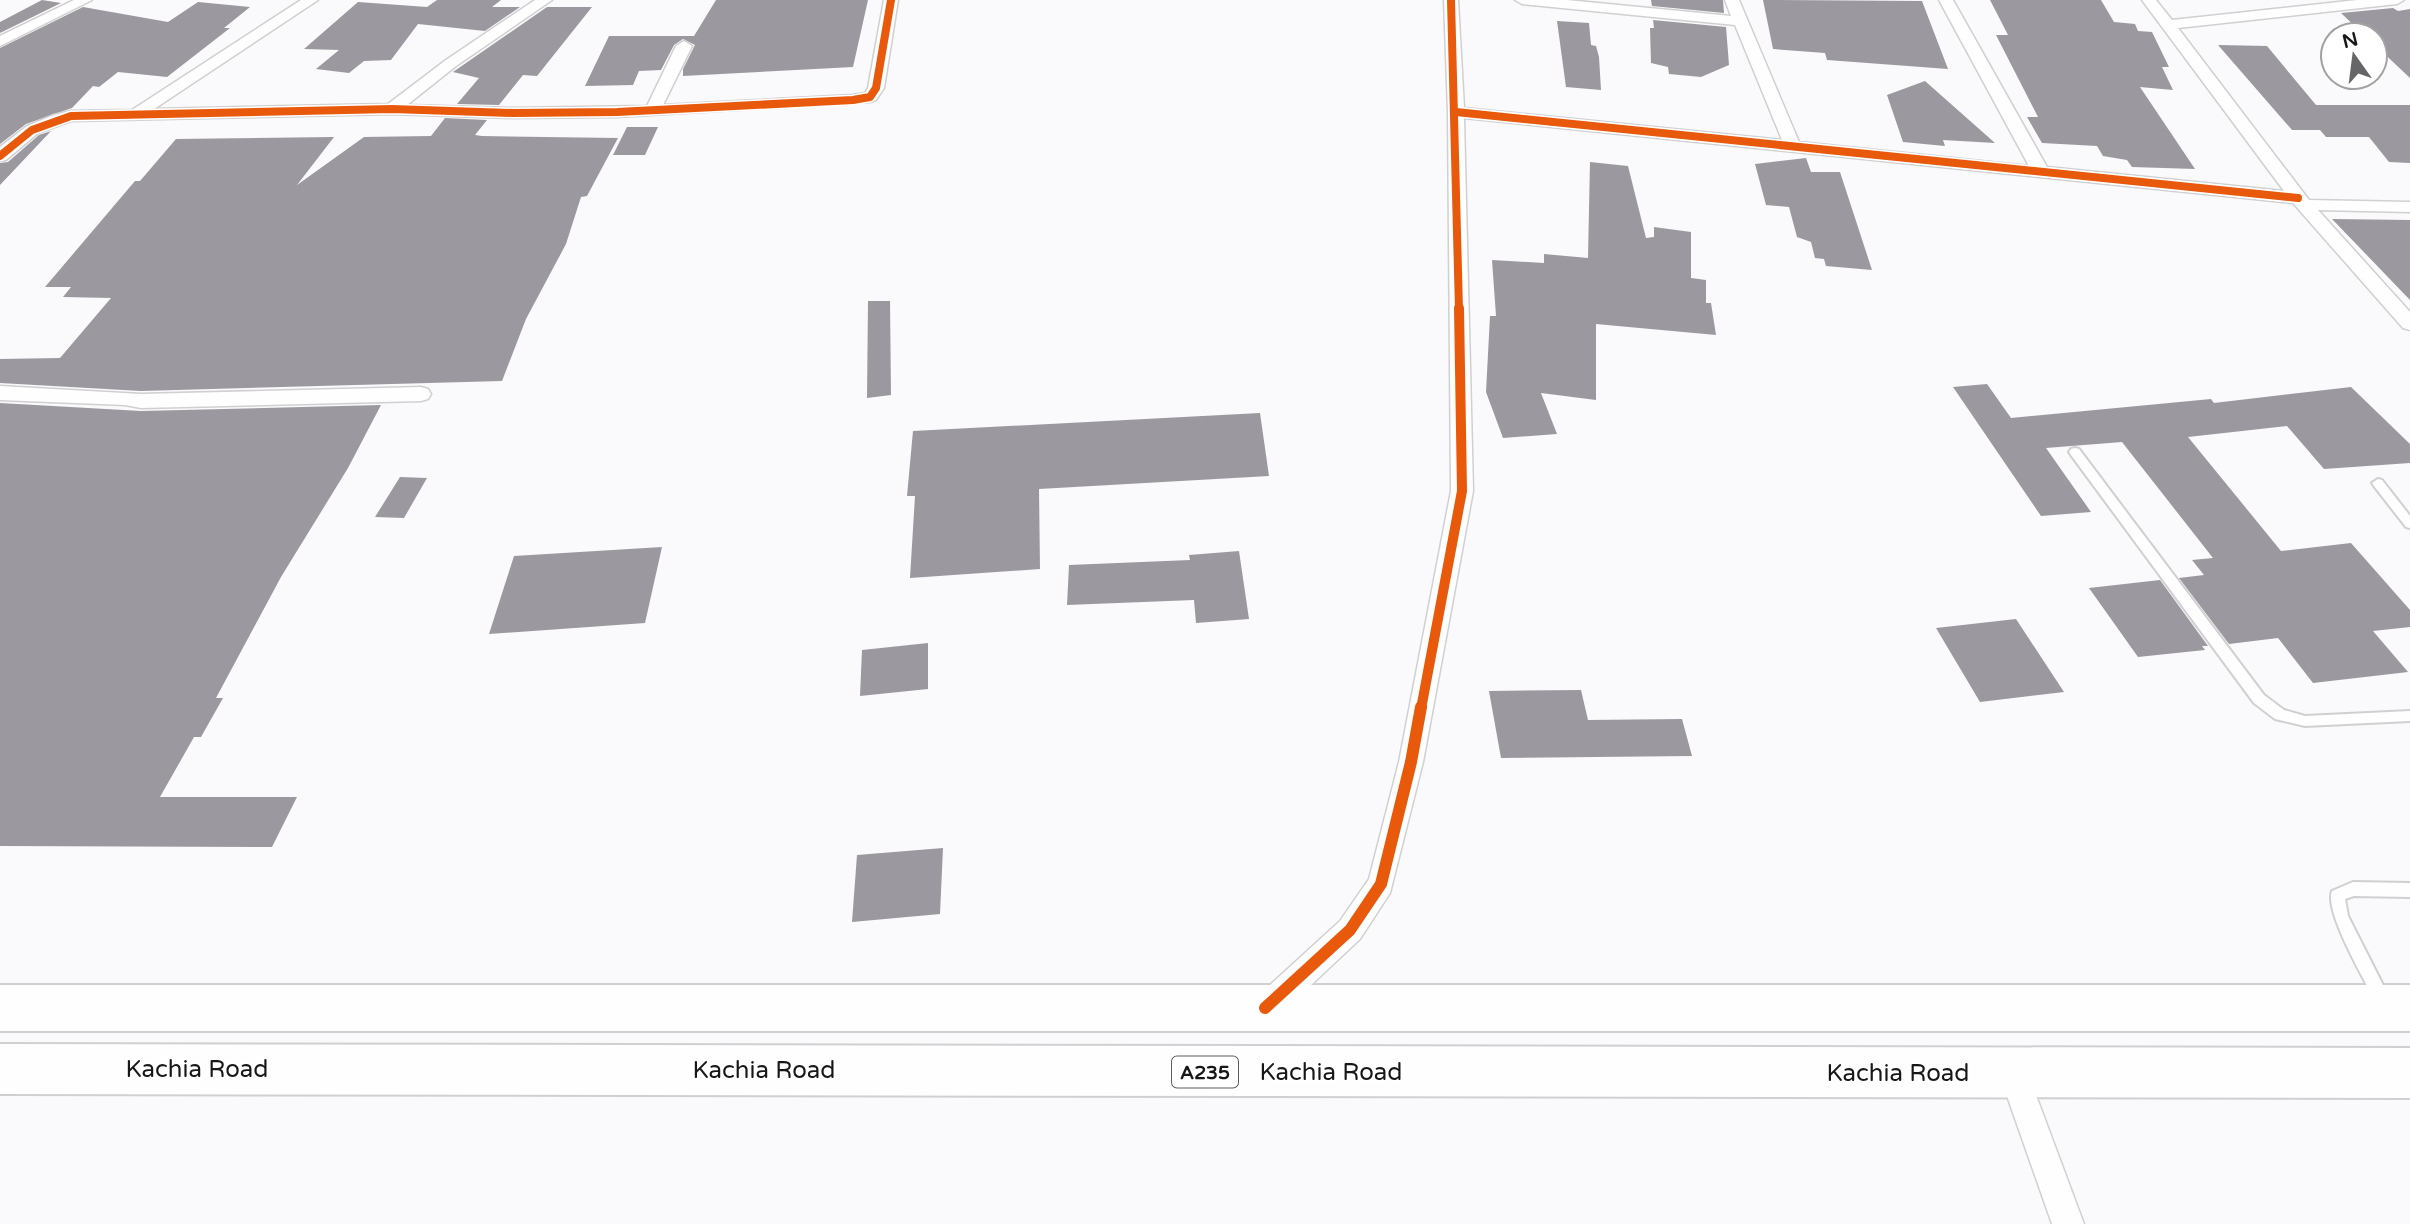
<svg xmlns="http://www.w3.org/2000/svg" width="2410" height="1224" font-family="'Varela Round',sans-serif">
  <rect width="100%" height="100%" fill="#faf9fb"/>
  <g fill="#9c98a0">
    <path d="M42 0 61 3 0 33V22Z"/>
    <path d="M437 0H501L492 7H520L485 31 418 24 391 60 364 61 349 73 316 69 339 50 304 49 358 2 427 7Z"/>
    <path d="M716 0H868L853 67 683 76V69L695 45 683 39 674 45 661 70 639 71 633 85 585 86 609 36H694Z"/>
    <path d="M1651 0H1723L1724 13 1652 6Z"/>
    <path d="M1763 0 1922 1 1948 69 1827 60 1825 53 1773 49Z"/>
    <path d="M1990 0H2101L2114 22 2135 24 2138 31 2152 32 2169 67H2162L2173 90 2140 87 2195 169 2132 167 2127 160 2103 156 2097 146 2042 143 2027 117H2038L1996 35H2008Z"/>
    <path d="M198 2 250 7 224 28H230L167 77 118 72 99 87 93 86 72 108 26 124 0 144V48L83 7 168 22Z"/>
    <path d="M547 7H592L537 76 523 75 499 105 457 104 479 78 453 72Z"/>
    <path d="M2393 8 2398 11 2410 9V78L2375 45V35H2364L2341 13Z"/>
    <path d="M1653 20 1726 27 1729 65 1701 77 1669 74 1668 67 1651 63 1650 28H1654Z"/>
    <path d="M1557 21 1589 23 1591 45 1596 46 1599 57 1601 90 1566 87Z"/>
    <path d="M2218 45 2267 46 2316 105H2410V163L2389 162 2369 137H2326L2320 130H2292Z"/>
    <path d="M1925 81 1995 143 1943 140 1945 146 1903 142 1887 95Z"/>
    <path d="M445 118 487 120 475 135 482 136 618 138 587 196 581 197 566 244 526 319 502 381 141 391 0 383V359L60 358 111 298 63 297 71 287H45L135 181H140L176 139 334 137 297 185 364 137 431 136Z"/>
    <path d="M627 127H658L645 155H613Z"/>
    <path d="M51 131 0 185V163L8 162 39 135Z"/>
    <path d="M1806 158 1811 172H1840L1872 270 1826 266 1824 259 1815 258 1811 242 1797 237 1789 207 1766 205 1755 164Z"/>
    <path d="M1590 162 1628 166 1646 238 1654 237V227L1691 232V278L1706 280V303H1711L1716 335 1596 324V400L1541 393 1557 434 1503 438 1486 392 1490 316H1496L1492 260 1544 263V254L1588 258Z"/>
    <path d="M2332 219 2410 220V300L2359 247Z"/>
    <path d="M868 301H890L891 395 867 398Z"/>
    <path d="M1987 384 2011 418 2211 399 2214 403 2351 387 2410 444V463L2324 469 2287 426 2188 437 2281 551 2351 543 2410 610V627L2373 631 2408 672 2313 683 2278 638 2229 644 2179 578 2204 575 2192 560 2213 558 2122 442 2046 448 2091 512 2041 516 1953 387Z"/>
    <path d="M0 403 141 411 381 405 348 468 281 577 216 698H223L201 737H194L160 797H297L272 847 0 846Z"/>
    <path d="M1260 413 1269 476 1039 489 1040 569 910 578 915 496H907L913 431Z"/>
    <path d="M400 477 427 478 404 518 375 517Z"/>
    <path d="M662 547 645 623 489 634 514 556Z"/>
    <path d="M1239 551 1249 619 1196 623 1194 600 1067 605 1069 565 1190 560 1189 555Z"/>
    <path d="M2160 580 2208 646H2202L2205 650 2138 657 2089 588Z"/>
    <path d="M2016 619 2064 692 1980 702 1936 628Z"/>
    <path d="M928 643V689L860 696 862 650Z"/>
    <path d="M1581 690 1588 720 1682 719 1692 756 1501 758 1489 691Z"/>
    <path d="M943 848 940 914 852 922 857 855Z"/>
  </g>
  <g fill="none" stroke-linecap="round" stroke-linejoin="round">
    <defs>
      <g id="service">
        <path d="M2075 448 2079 449 2264 695 2284 710 2305 716 2410 711V721L2305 726 2275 719 2254 703 2071 455 2069 452 2071 449Z"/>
        <path d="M2378 479 2382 480 2410 516V528L2406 527 2374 486 2372 483Z"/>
        <path d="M2353 882 2410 883V897L2354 896 2345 899 2348 916 2389 997 2386 1002 2381 1004 2376 1002C2365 981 2324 911 2332 891Z"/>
      </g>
      <g id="minor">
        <path d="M74 0H92L0 46V36Z"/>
        <path d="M301 0H318L154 109 388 104 446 60 535 0H552L456 66 407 105 513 108 647 106 676 46 684 41 692 46 663 105 853 95 865 93 868 88 884 0H898L884 88 876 100 870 102 617 117 513 118 392 114 71 121 38 133 6 160 0 161V147L27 126 54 115 71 111 132 110Z"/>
        <path d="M1444 0H1458L1464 108 1782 140 1735 25 1522 4 1515 0H1567L1731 16 1725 0H1739L1799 142 2029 166 1939 0H1953L2047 167 2284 191 2142 0H2156L2172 20 2357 0H2404L2397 4 2178 28 2309 200 2410 202V212L2318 210 2410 312V330L2403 328 2293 203 1464 118 1473 491 1423 762 1390 893 1360 939 1278 1016 1268 1020 1258 1016 1254 1006 1258 996 1340 921 1369 879 1399 762 1451 491 1448 112Z"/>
        <path d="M0 386 141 394 421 387 428 389 431 394 428 399 421 401 141 408 125 405 0 400Z"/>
        <path d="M2014 1058 2024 1063 2084 1224H2052L1999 1073 2004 1063Z"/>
      </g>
      <g id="trunk">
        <rect x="0" y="985" width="2410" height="46"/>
        <path d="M0 1044 2410 1048V1098L0 1094Z"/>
      </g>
    </defs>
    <use href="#service" stroke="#d0d0d1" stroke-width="4"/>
    <use href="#minor" stroke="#d0d0d1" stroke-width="3"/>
    <use href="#trunk" stroke="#d0d0d1" stroke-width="4"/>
    <use href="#service" fill="#fefefe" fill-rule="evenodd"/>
    <use href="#minor" fill="#fefefe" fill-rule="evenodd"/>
    <use href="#trunk" fill="#fefefe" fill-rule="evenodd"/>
    <defs>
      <g id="cycleway-far2">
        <path d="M1451 0 1459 310"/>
        <path d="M1456 112 2298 198"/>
        <path d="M0 156 32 130 71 116 392 109 513 113 617 112 853 100 870 97 876 88 891 0"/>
      </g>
      <path id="cycleway-far1" d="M1421 709 1462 491 1459 308"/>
      <path id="cycleway" d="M1265 1008 1350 930 1381 884 1411 762 1421 707"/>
    </defs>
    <use href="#cycleway-far2" stroke="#fff" stroke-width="11"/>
    <use href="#cycleway-far1" stroke="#fff" stroke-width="14"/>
    <use href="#cycleway" stroke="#fff" stroke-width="17"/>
    <use href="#cycleway-far2" stroke="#e8590c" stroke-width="8"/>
    <use href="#cycleway-far1" stroke="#e8590c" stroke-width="10"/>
    <use href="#cycleway" stroke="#e8590c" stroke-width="12"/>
  </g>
  <g text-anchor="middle" stroke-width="7" stroke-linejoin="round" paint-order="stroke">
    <rect fill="#fff" stroke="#5d5c5d" stroke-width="2" x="1172" y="1056.5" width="66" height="31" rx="5"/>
    <g font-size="19" font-weight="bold" fill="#171618">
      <text x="1205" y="1079">A235</text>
    </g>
    <g font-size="24" fill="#171618" stroke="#fff">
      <text x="197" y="1077">Kachia Road</text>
      <text x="764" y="1078">Kachia Road</text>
      <text x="1331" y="1080">Kachia Road</text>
      <text x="1898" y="1081">Kachia Road</text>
    </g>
  </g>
  <g transform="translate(2354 56) rotate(346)"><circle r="33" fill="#ffffff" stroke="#a2a2a3" stroke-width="2"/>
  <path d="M0-5L12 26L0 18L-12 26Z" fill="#666567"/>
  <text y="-10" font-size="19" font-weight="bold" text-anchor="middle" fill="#171618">N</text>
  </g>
</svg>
